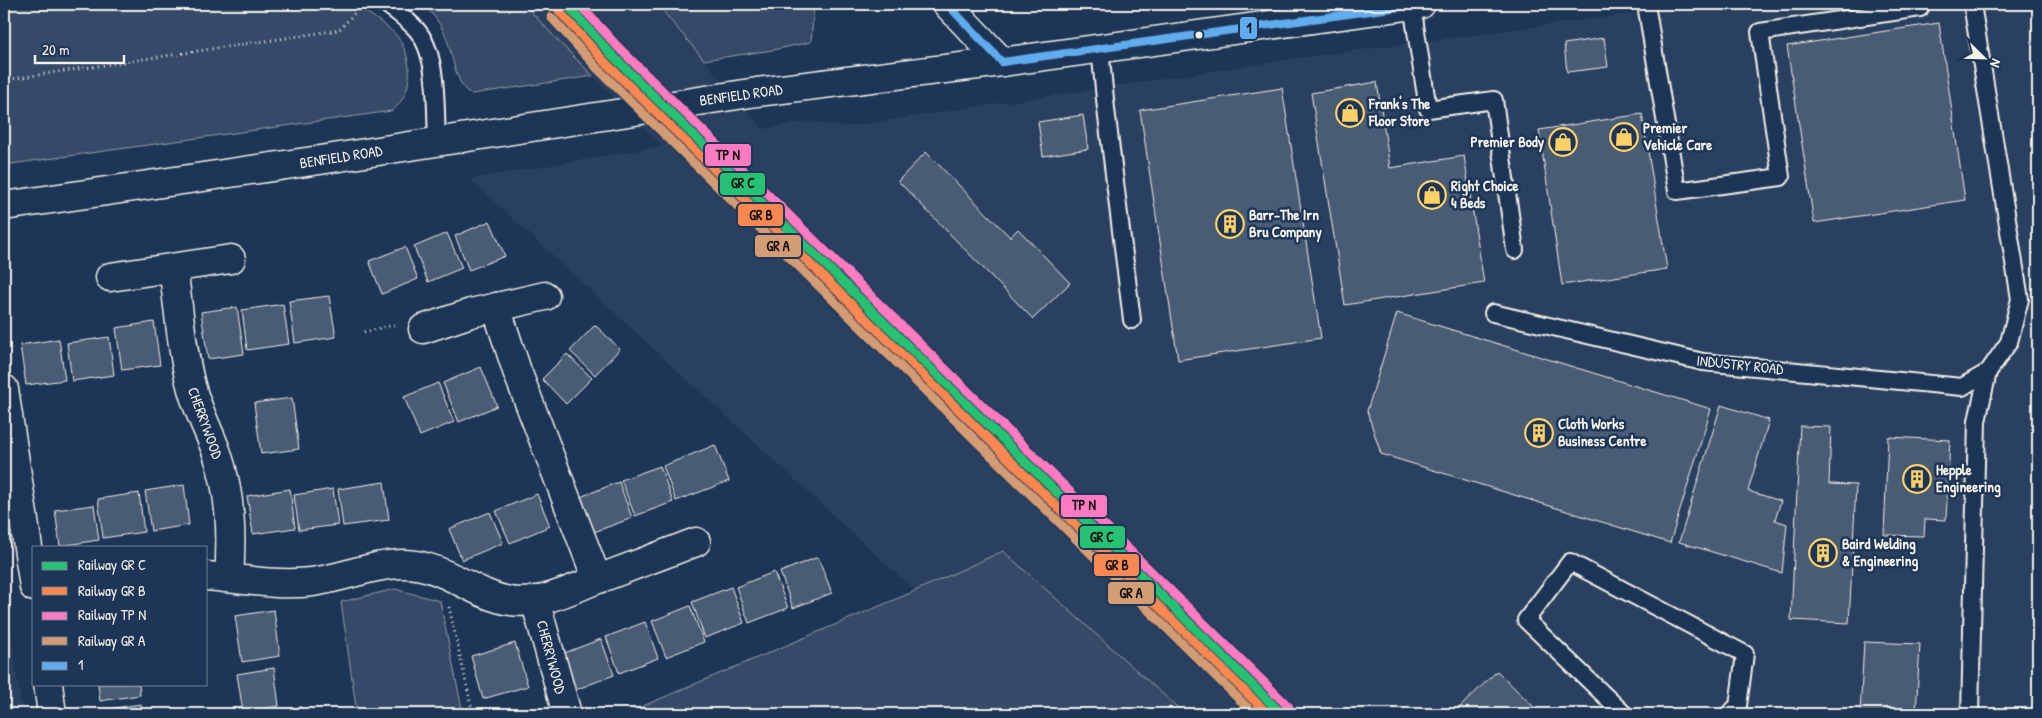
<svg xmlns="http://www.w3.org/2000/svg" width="2042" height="718" font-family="'Patrick Hand',sans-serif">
  <rect width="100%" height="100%" fill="#1d3557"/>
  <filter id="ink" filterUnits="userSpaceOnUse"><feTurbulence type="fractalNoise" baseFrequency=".02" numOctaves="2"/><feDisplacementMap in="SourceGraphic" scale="10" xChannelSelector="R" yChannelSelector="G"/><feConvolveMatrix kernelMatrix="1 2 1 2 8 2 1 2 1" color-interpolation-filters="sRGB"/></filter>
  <g filter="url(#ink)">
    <g fill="#2a4060">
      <path d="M524 4H814L811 42 773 50 704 60 763 129 810 121 843 127 1298 58 1704 4H2038V714H1183L1003 551 915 591 470 179 662 146 561 44Z"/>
      <path d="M4 595 23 714H4Z"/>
    </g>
    <g fill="#354a67" stroke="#949ea8">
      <path d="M4 4H354C367 13 384 23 395 34 414 56 415 92 392 111L4 165Z"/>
      <path d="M423 4H524L561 44 593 76 472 94C455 89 452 48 444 32 439 21 431 12 423 4Z"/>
      <path d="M657 4H814L811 42 773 50 704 60Z"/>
      <path d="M1003 551 1185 714H624L915 591Z"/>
      <path d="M395 589 440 601 463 714H357L341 602Z"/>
    </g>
    <g fill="#485b74" stroke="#f4f1e8">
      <path d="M1939 23 1965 200 1814 223 1787 46Z"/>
      <path d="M1604 38 1608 67 1567 72 1564 44Z"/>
      <path d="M1377 82 1390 168 1464 156 1484 283 1345 305 1311 93Z"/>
      <path d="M1282 88 1321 338 1178 360 1140 110Z"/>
      <path d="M1642 114 1667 269 1562 285 1539 130Z"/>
      <path d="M1083 115 1088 149 1043 156 1038 122Z"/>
      <path d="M926 152 1010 237 1018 229 1070 283 1033 319 898 181Z"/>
      <path d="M490 221 505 256 469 270 455 236Z"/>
      <path d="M447 233 462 268 428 282 414 247Z"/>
      <path d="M405 247 418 279 382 294 369 261Z"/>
      <path d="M329 296 336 337 295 343 289 301Z"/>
      <path d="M283 304 289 344 247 350 242 310Z"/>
      <path d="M237 307 244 354 208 359 201 312Z"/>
      <path d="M1397 313 1711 409 1670 543 1381 454 1367 411Z"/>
      <path d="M154 322 160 365 122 370 116 328Z"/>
      <path d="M595 325 620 349 595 375 570 351Z"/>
      <path d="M109 337 114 375 72 381 67 343Z"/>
      <path d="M59 339 65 380 26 385 20 345Z"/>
      <path d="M567 354 592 378 566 404 542 379Z"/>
      <path d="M481 367 497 406 459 422 443 383Z"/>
      <path d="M438 383 454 422 420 436 404 397Z"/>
      <path d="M292 398 299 449 261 454 254 403Z"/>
      <path d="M1721 405 1769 420 1748 491 1781 501 1775 520 1787 524 1782 573 1679 542Z"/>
      <path d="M1800 426 1831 427 1829 484 1856 485 1849 623 1791 620Z"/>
      <path d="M1888 437 1950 440 1946 520 1925 519 1924 536 1884 535Z"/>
      <path d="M715 445 729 481 676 501 663 466Z"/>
      <path d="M660 466 673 502 635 516 621 480Z"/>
      <path d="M384 482 389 520 343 526 338 489Z"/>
      <path d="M619 482 632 518 594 532 580 497Z"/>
      <path d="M184 485 189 525 151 531 145 491Z"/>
      <path d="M290 489 295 528 253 534 247 496Z"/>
      <path d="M333 489 338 525 299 530 294 495Z"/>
      <path d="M139 493 144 532 103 538 98 499Z"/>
      <path d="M537 494 550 526 510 543 496 511Z"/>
      <path d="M94 505 99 540 60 546 55 510Z"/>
      <path d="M490 512 503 543 462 560 449 529Z"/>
      <path d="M818 557 832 593 793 608 780 572Z"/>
      <path d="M774 572 788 608 749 623 736 587Z"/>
      <path d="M731 587 744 623 705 638 692 602Z"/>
      <path d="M690 606 704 642 666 657 652 621Z"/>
      <path d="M274 610 280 656 242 662 235 616Z"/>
      <path d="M645 622 658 658 619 673 606 637Z"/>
      <path d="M601 639 614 675 575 690 562 654Z"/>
      <path d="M1864 642 1920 644 1916 714H1860Z"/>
      <path d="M515 643 528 686 483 699 471 656Z"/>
      <path d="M274 668 279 706 243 712 237 674Z"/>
      <path d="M1497 671 1541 714H1453Z"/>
      <path d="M98 684H139L140 695 100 701Z"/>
      <path d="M141 704 142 714H102L101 710Z"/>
      <path d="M301 707 302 714H265V712Z"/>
    </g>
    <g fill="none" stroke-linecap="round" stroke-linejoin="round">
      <defs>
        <g id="service">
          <path d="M386 4C396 12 407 19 416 29 439 54 435 109 437 142"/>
          <path d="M1646 4 1677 191 1781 177 1760 32 1920 8"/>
          <path d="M1412 5 1428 109 1494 100 1515 250"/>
          <path d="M1100 49 1106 109 1132 320"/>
          <path d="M1493 313 1703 362 1962 387 1988 372"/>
          <path d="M1624 714 1526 620 1570 562 1745 654 1738 706 1729 714"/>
          <path d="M1970 714 1977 421 1988 372 2009 342 2020 299 1972 4"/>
        </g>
        <g id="minor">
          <path d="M173 268C179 307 181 350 192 389 198 411 209 431 217 453 231 494 232 535 229 578"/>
          <path d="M110 277 231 259"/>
          <path d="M496 307 517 371 597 579"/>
          <path d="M423 329 471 313 545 296"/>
          <path d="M4 389 34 587"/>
          <path d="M206 576C241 579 276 586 312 582 342 578 373 564 404 564 443 564 473 595 510 601 541 606 573 588 601 578 633 566 664 554 696 542"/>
          <path d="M535 600 567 714"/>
          <path d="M48 684 52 714"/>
        </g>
        <g id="tertiary">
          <path d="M947 4 1002 62"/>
          <path d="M4 206 320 160 757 92 1002 62 1421 4"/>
        </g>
      </defs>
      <use href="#service" stroke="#f4f1e8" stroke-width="20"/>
      <use href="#minor" stroke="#f4f1e8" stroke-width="31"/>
      <use href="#tertiary" stroke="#f4f1e8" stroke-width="31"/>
      <g stroke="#f4f1e8" stroke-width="3" stroke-dasharray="1 4" stroke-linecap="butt">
        <path d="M4 80 339 30 363 4"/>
        <path d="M364 332 394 325"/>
        <path d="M449 607 473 714"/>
      </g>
      <use href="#service" stroke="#1d3557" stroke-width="16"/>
      <use href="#minor" stroke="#1d3557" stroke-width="28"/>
      <use href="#tertiary" stroke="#1d3557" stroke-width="28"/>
      <defs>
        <g id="bus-1">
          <path d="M947 4 1002 62"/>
          <path d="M1002 62 1421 4"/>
        </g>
      </defs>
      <use href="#bus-1" stroke="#1d3557" stroke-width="11"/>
      <use href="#bus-1" stroke="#60acee" stroke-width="8"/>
      <defs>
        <path id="rail-1" d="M566 4 611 54 1282 714"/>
        <path id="rail-2" d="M559 11 604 61 1268 714"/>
        <path id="rail-3" d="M579 4 618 47 1289 707"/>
        <path id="rail-4" d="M551 17 597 68 1254 714"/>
      </defs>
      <use href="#rail-1" stroke="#1d3557" stroke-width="12"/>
      <use href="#rail-2" stroke="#1d3557" stroke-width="12"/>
      <use href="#rail-3" stroke="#1d3557" stroke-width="12"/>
      <use href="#rail-4" stroke="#1d3557" stroke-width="12"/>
      <use href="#rail-1" stroke="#26c172" stroke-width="9"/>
      <use href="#rail-2" stroke="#f88751" stroke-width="9"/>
      <use href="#rail-3" stroke="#fe7ac1" stroke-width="9"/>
      <use href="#rail-4" stroke="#d39c74" stroke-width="9"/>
    </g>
  </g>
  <defs>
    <symbol id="shop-ring" viewBox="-11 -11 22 22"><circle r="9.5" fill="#1d3557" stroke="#ffd166" stroke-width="1.5"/><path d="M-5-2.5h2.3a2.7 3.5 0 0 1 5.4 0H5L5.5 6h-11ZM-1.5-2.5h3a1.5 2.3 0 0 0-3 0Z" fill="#ffd166"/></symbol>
    <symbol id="building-ring" viewBox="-11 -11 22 22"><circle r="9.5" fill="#1d3557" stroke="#ffd166" stroke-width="1.5"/><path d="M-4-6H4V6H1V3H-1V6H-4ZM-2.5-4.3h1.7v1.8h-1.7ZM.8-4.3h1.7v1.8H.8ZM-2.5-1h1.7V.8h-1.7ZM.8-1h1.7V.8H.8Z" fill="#ffd166"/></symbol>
  </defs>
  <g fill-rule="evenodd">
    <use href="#shop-ring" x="1334" y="97" width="32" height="32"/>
    <use href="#shop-ring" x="1608" y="121" width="32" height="32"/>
    <use href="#shop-ring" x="1547" y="126" width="32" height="32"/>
    <use href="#shop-ring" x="1416" y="179" width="32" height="32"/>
    <use href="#building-ring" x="1214" y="208" width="32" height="32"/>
    <use href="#building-ring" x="1523" y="417" width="32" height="32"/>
    <use href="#building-ring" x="1901" y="463" width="32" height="32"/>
    <use href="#building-ring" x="1807" y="537" width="32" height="32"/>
  </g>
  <circle fill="#f4f1e8" stroke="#1d3557" stroke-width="2" cx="1199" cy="35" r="4.5"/>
  <g text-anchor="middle" stroke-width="5" stroke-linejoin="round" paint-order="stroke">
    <g font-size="15" fill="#f4f1e8" stroke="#1d3557">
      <text transform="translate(741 95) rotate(-8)" y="5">BENFIELD ROAD</text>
      <text transform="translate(341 157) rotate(-9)" y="5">BENFIELD ROAD</text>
      <text transform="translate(1740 365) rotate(6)" y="5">INDUSTRY ROAD</text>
      <text transform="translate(205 423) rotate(70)" y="5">CHERRYWOOD</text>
      <text transform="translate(551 657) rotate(75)" y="5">CHERRYWOOD</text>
    </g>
    <g font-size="15" font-weight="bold" fill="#f4f1e8" stroke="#1d3557" text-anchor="start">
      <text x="1369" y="109">Frank's The<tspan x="1369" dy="17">Floor Store</tspan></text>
      <text x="1643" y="133">Premier<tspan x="1643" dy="17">Vehicle Care</tspan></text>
      <text x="1544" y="147" text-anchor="end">Premier Body</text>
      <text x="1451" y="191">Right Choice<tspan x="1451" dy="17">4 Beds</tspan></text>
      <text x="1249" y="220">Barr-The Irn<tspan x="1249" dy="17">Bru Company</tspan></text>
      <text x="1558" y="429">Cloth Works<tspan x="1558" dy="17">Business Centre</tspan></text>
      <text x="1936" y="475">Hepple<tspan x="1936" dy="17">Engineering</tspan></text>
      <text x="1842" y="549">Baird Welding<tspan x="1842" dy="17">&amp; Engineering</tspan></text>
    </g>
  </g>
  <g stroke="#1d3557" stroke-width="2">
    <rect x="1239" y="16" width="19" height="24" rx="5" fill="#60acee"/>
    <rect x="704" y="143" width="48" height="24" rx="5" fill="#fe7ac1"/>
    <rect x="719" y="172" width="47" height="24" rx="5" fill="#26c172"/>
    <rect x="737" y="203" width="47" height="24" rx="5" fill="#f88751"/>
    <rect x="754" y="234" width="48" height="24" rx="5" fill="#d39c74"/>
    <rect x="1060" y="494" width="48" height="24" rx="5" fill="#fe7ac1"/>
    <rect x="1079" y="525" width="47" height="24" rx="5" fill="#26c172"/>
    <rect x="1093" y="553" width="47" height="24" rx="5" fill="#f88751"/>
    <rect x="1107" y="581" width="48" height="24" rx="5" fill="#d39c74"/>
  </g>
  <g font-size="14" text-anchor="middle" font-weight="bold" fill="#111">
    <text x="1249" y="33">1</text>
    <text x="728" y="160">TP N</text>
    <text x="743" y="188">GR C</text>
    <text x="761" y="220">GR B</text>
    <text x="778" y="251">GR A</text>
    <text x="1084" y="510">TP N</text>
    <text x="1102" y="542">GR C</text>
    <text x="1117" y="570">GR B</text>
    <text x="1131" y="598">GR A</text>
  </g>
  <rect width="2042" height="718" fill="none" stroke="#1d3557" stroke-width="20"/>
  <rect x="10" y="10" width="2022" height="698" fill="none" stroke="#f4f1e8" stroke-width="2" filter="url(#ink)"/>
  <rect x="32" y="546" width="175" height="140" fill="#1d3557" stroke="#738091"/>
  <rect x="42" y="562" width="25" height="8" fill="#26c172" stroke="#738091"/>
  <text x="78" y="570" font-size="15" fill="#f4f1e8">Railway GR C</text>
  <rect x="42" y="587" width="25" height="8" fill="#f88751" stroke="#738091"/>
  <text x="78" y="596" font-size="15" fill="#f4f1e8">Railway GR B</text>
  <rect x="42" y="612" width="25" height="8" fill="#fe7ac1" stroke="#738091"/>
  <text x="78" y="620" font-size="15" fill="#f4f1e8">Railway TP N</text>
  <rect x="42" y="637" width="25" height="8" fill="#d39c74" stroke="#738091"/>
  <text x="78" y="646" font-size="15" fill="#f4f1e8">Railway GR A</text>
  <rect x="42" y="662" width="25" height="8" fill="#60acee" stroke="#738091"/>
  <text x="78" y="670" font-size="15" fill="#f4f1e8">1</text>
  <g transform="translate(1984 58) rotate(113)" stroke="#1d3557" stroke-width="4" paint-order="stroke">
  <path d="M0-4L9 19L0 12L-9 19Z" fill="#f4f1e8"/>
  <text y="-8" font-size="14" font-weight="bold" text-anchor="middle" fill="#f4f1e8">N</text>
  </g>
  <path d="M35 55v8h89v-8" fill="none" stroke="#f4f1e8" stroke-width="2.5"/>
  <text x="42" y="55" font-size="15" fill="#f4f1e8" stroke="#1d3557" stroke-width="4" paint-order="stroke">20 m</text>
</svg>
